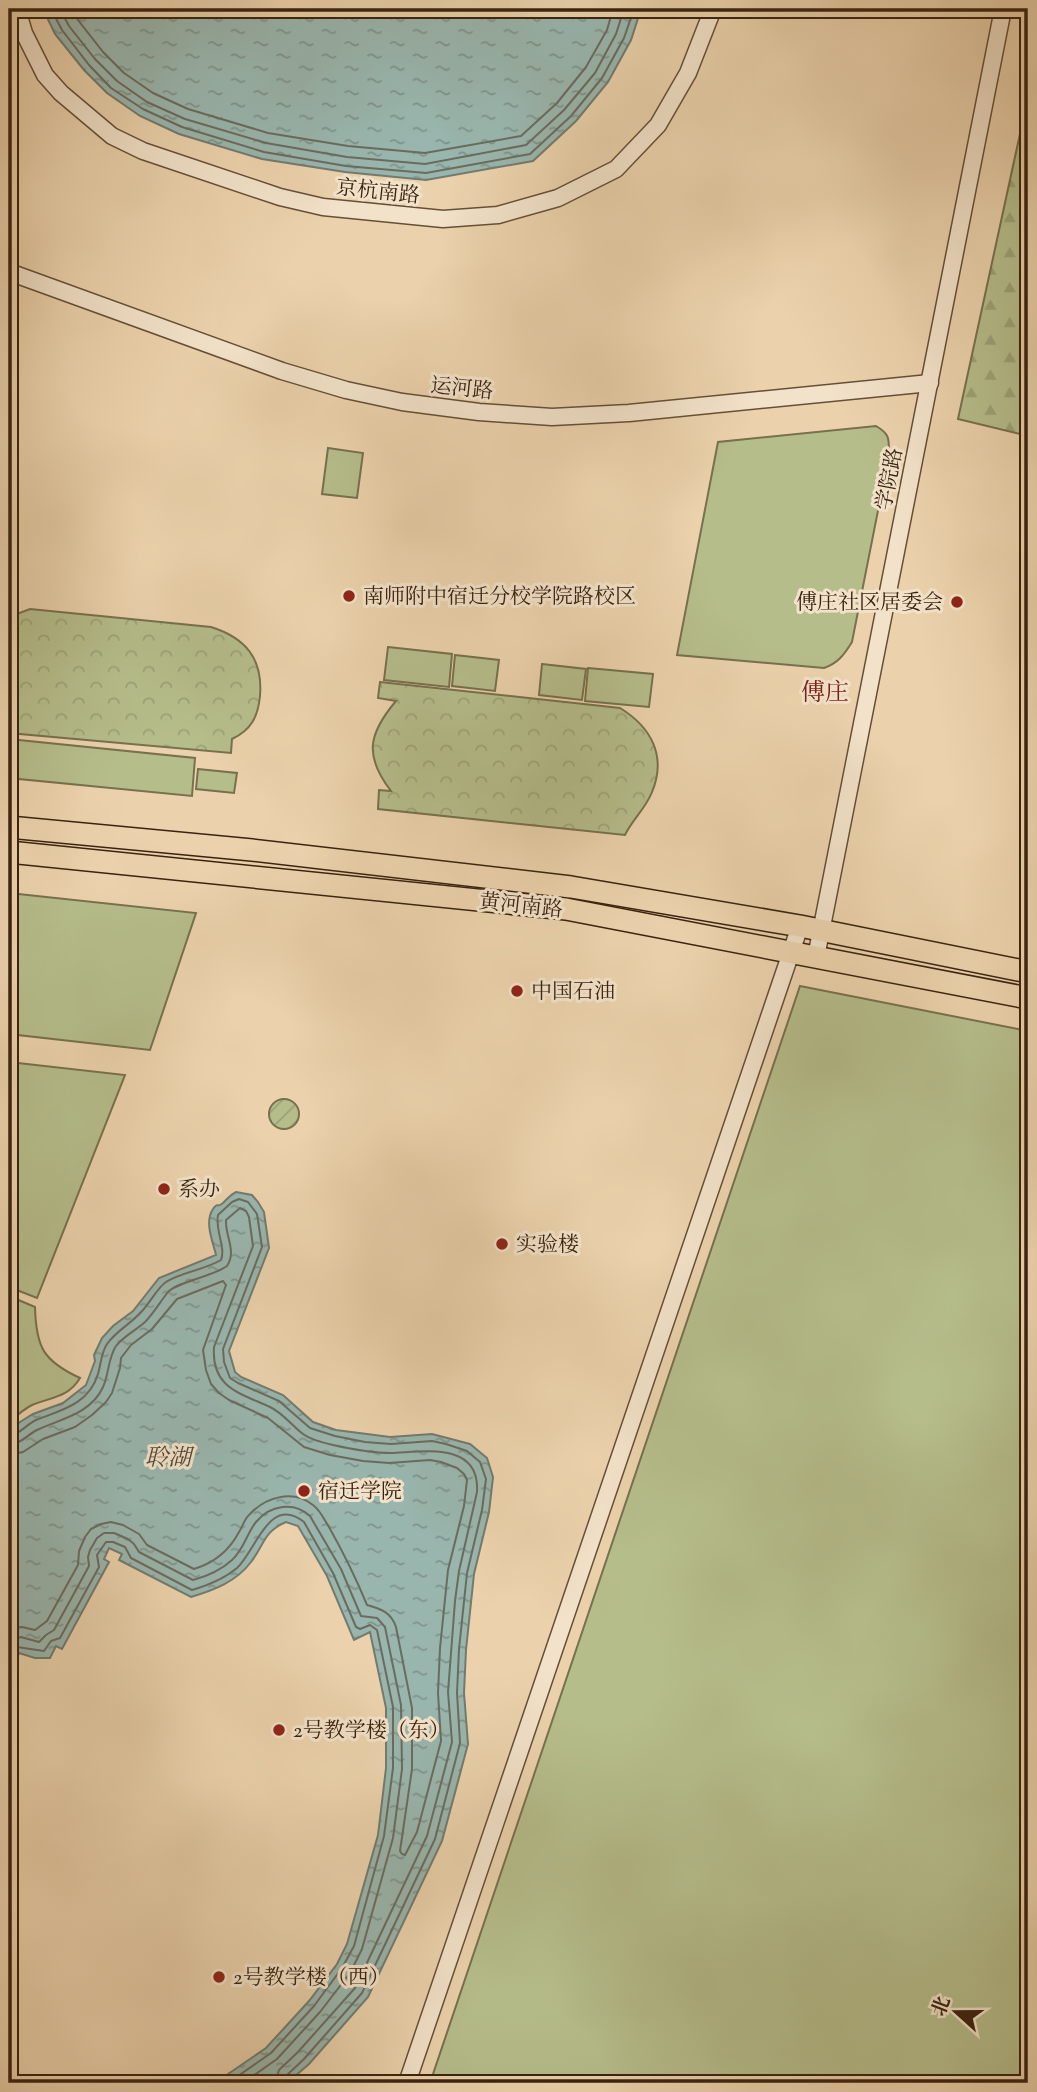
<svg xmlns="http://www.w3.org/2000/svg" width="1037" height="2092" font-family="'Sorts Mill Goudy','Noto Serif SC',serif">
  <defs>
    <pattern id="forest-firs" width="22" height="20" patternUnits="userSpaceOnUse" patternTransform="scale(1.75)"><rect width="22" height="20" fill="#b5bd8b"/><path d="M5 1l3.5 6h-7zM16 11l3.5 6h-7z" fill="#9ca277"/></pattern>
    <pattern id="park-crowns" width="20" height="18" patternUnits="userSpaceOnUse" patternTransform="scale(1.75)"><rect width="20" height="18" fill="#b5bd8b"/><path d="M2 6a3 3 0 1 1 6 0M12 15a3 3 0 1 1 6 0" fill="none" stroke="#9ca277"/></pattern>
    <pattern id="garden-furrows" width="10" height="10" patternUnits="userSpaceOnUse" patternTransform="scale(1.75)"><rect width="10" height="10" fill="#b5bd8b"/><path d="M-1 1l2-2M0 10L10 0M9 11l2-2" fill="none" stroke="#9ca277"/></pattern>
    <pattern id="water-ripples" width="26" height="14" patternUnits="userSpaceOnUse" patternTransform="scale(1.75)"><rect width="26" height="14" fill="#99b6ae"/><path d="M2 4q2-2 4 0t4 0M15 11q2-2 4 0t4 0" fill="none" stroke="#7e948c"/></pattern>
  </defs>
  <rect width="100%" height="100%" fill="#ebd2ac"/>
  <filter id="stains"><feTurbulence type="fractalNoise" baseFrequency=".00286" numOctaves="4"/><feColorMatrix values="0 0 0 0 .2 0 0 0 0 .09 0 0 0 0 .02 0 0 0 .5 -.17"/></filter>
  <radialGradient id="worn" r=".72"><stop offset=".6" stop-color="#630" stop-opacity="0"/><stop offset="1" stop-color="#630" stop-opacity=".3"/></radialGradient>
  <g fill="#b5bd8b" stroke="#78704e" stroke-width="2">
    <path d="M876 426C890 434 889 439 889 455L852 642C844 655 838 663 824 668L677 655 718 442Z"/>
    <path d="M328 448 363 453 357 498 322 494Z"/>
    <path d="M388 647 452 654 449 687 384 680Z"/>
    <path d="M455 655 499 660 495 691 452 686Z"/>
    <path d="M542 664 586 669 582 700 539 695Z"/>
    <path d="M588 668 653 674 649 707 585 701Z"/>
    <path d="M9 739 195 758 192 796 9 778Z"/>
    <path d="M198 769 237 773 234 793 196 789Z"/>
    <path d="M9 893 196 913 150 1050 9 1034Z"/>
    <path d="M800 986 1028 1031V2083H430Z"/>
    <path d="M9 1062 125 1075 37 1298 9 1287Z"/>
    <path d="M9 1296 35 1307C36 1347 43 1361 80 1378 68 1398 51 1397 32 1405 24 1409 16 1416 9 1422Z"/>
  </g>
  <path fill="url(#forest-firs)" stroke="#78704e" stroke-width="2" d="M1028 97V436L958 419Z"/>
  <g fill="url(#park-crowns)" stroke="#78704e" stroke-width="2">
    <path d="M30 609 211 627C246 638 263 659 260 696 258 717 251 730 232 739L231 753 9 733V617Z"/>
    <path d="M380 682 620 708C651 727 667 756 652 792 646 808 632 820 625 835L378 809 379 790 391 791C364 756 368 734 396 701L378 698Z"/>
  </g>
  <circle fill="url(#garden-furrows)" stroke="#78704e" stroke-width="2" cx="284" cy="1114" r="15"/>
  <g fill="url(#water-ripples)" stroke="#737b6f" stroke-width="2">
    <path d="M43 9H641L631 40 608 82 576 121 533 161 426 180 345 172 262 159 179 134 140 116 107 93 84 70 55 34Z"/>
    <path d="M236 1192 252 1195 258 1202 264 1212 269 1248 229 1351 235 1372 241 1377 283 1395 313 1422 336 1430 390 1437 432 1434 470 1444 487 1458 493 1477 489 1512 474 1574 466 1650 464 1693 468 1744 442 1841 368 1997 309 2064 287 2083H215L266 2048 309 2001 337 1964 347 1944 378 1835 386 1768V1708L370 1632 354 1640 327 1576 298 1526 286 1522C263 1532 265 1544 251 1562 236 1582 214 1590 191 1597L119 1560 122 1554 109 1548 104 1559 109 1562 62 1649 56 1646 50 1658H35L19 1653 12 1672 9 1671V1431L20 1422 33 1414 63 1403 86 1385 95 1361 94 1355 102 1338 113 1326 133 1311 159 1278 216 1255C213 1242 204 1222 213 1209 219 1201 215 1209 223 1203 228 1198 230 1195 236 1192Z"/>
  </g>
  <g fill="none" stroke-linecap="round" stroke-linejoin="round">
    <g stroke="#6a6c5f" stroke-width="2">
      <path d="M51 9 62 30 89 65 111 88 143 109 182 127 264 152 346 166 426 173 530 154 571 116 602 78 624 38 634 9"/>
      <path d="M60 9 69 26 95 59 117 81 147 102 185 119 266 143 347 157 425 164 526 145 564 110 595 73 616 34 624 9"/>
      <path d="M72 9 78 20 103 52 124 73 153 93 188 109 268 133 348 146 425 153 521 136 557 103 586 67 607 30 613 9"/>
      <path d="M9 1436C19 1435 27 1424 36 1420 62 1410 89 1404 98 1374 101 1364 101 1353 107 1344 117 1330 131 1324 142 1311 149 1304 158 1287 166 1282 182 1272 204 1270 221 1260 226 1247 215 1231 218 1215L232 1202 239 1199 248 1202 257 1214 262 1247 223 1349 224 1362 230 1378 238 1383 279 1401 310 1428 335 1436 365 1442 391 1444 432 1441 446 1444 467 1451 480 1462 486 1479 482 1510 467 1573 459 1649 457 1693 460 1743 435 1839 362 1993 304 2059 286 2076 284 2083"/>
      <path d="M9 1445C21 1444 27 1435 37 1430 60 1419 91 1414 103 1387 109 1374 108 1358 116 1346 124 1336 135 1331 145 1322 154 1313 160 1302 168 1292 179 1281 212 1277 227 1266 237 1251 225 1236 226 1220L240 1208 246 1211 249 1217 253 1246 214 1347C211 1388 240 1393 270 1407 283 1413 292 1426 303 1434 311 1440 324 1443 333 1445 351 1449 372 1453 391 1453 424 1452 480 1441 477 1492L459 1571 455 1601 448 1692 452 1742 427 1836 355 1988 298 2052 279 2070 275 2083"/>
      <path d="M9 1455 23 1452 43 1439 75 1427 92 1415 106 1402 112 1393 120 1368 121 1358 131 1345 152 1329 177 1299 223 1281 226 1285 203 1350 206 1370 211 1384 219 1393 229 1400 268 1418 304 1447 330 1455 363 1461 389 1463 430 1460 441 1462 457 1468 464 1474 467 1480 464 1506 448 1570 440 1648 438 1693 441 1741 417 1832 405 1855 402 1854 400 1851 412 1769V1708L396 1627C391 1612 381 1609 367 1605 356 1578 343 1552 329 1527 324 1519 320 1510 313 1505 293 1489 266 1497 250 1514 244 1519 243 1526 239 1532 229 1551 214 1563 194 1569L147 1545 139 1534 123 1525 111 1522 101 1524 91 1529 85 1537 79 1551 78 1565 47 1621 35 1630 22 1627 9 1629"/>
      <path d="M9 1641 21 1637 39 1642 46 1635 54 1630 89 1566 88 1557 90 1550 97 1538 104 1533H114L128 1539 134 1544 139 1552 193 1580C208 1576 221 1570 232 1560 244 1549 247 1533 256 1522 270 1505 294 1501 310 1516L341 1569 361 1616 377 1618 385 1627 401 1705 402 1769 393 1838 362 1949 350 1973 320 2012 277 2059 243 2083"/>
      <path d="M9 1660 12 1650 17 1647 44 1651 51 1641 60 1638 99 1567 97 1555 106 1542H113L125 1547 131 1558 192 1590C209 1585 224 1579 237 1568 256 1551 269 1494 304 1522L333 1573 356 1627 360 1629 370 1625 377 1630 393 1707V1768L384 1836 354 1946 342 1968 314 2006 271 2053 228 2083"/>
    </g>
    <defs>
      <g id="minor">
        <path d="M17 9 24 33 45 75 61 93 112 136 143 151 280 197 323 207 443 219 498 215 558 198 616 169 658 125 688 73 713 9"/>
        <path d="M9 272 282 371 346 390 402 402 479 412 552 417 629 413 930 383"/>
        <path d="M816 957 1003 9"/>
        <path d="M407 2083 800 926"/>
      </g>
      <g id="major">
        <path d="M9 827 252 850 571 887 800 926 1028 972"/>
        <path d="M9 852 566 909 1028 998"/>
      </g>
    </defs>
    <use href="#minor" stroke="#664f37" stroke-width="19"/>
    <use href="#major" stroke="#3a2310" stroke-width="24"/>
    <use href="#minor" stroke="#f2e2c9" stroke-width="16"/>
    <use href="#major" stroke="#ebd2ac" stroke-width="21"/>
  </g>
  <g fill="#8f2418" stroke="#f2e2c9" stroke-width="2.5">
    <circle cx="349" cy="596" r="7"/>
    <circle cx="957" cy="602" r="7"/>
    <circle cx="517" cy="991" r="7"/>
    <circle cx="164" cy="1189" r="7"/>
    <circle cx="502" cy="1244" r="7"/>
    <circle cx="304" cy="1491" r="7"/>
    <circle cx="279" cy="1730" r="7"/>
    <circle cx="219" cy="1977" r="7"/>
  </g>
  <g text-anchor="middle" stroke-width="6" stroke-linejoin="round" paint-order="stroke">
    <g font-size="21" fill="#3a2310" stroke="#f2e2c9">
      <text transform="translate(378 191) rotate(6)" y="7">京杭南路</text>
      <text transform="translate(462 388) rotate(6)" y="7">运河路</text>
      <text transform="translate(889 479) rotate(-79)" y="7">学院路</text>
      <text transform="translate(521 905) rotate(6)" y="7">黄河南路</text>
    </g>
    <g font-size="21" fill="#3a2310" stroke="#f2e2c9" text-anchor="start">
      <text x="363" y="603">南师附中宿迁分校学院路校区</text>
      <text x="943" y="609" text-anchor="end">傅庄社区居委会</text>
      <text x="531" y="998">中国石油</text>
      <text x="178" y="1196">系办</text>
      <text x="516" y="1251">实验楼</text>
      <text x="318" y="1498">宿迁学院</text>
      <text x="293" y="1737">2号教学楼（东）</text>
      <text x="233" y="1984">2号教学楼（西）</text>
    </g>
    <g font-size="23" font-style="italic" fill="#524838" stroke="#f2e2c9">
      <text x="168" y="1465">聆湖</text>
    </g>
    <g font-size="24" fill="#7a1f14" stroke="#f2e2c9">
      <text x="825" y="700">傅庄</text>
    </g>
  </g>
  <rect width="1037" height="2092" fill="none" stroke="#ebd2ac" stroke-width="35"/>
  <rect x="10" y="10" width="1016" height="2071" fill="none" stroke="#3a2310" stroke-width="3.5"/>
  <rect x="18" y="18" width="1002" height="2057" fill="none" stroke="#3a2310" stroke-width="2"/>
  <g transform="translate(956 2012) rotate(291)" stroke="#f2e2c9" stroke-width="5" paint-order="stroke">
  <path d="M0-5L12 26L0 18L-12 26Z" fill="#3a2310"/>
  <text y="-10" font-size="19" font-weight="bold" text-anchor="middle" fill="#3a2310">北</text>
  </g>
  <rect width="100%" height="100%" filter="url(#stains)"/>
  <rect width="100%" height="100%" fill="url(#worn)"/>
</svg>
